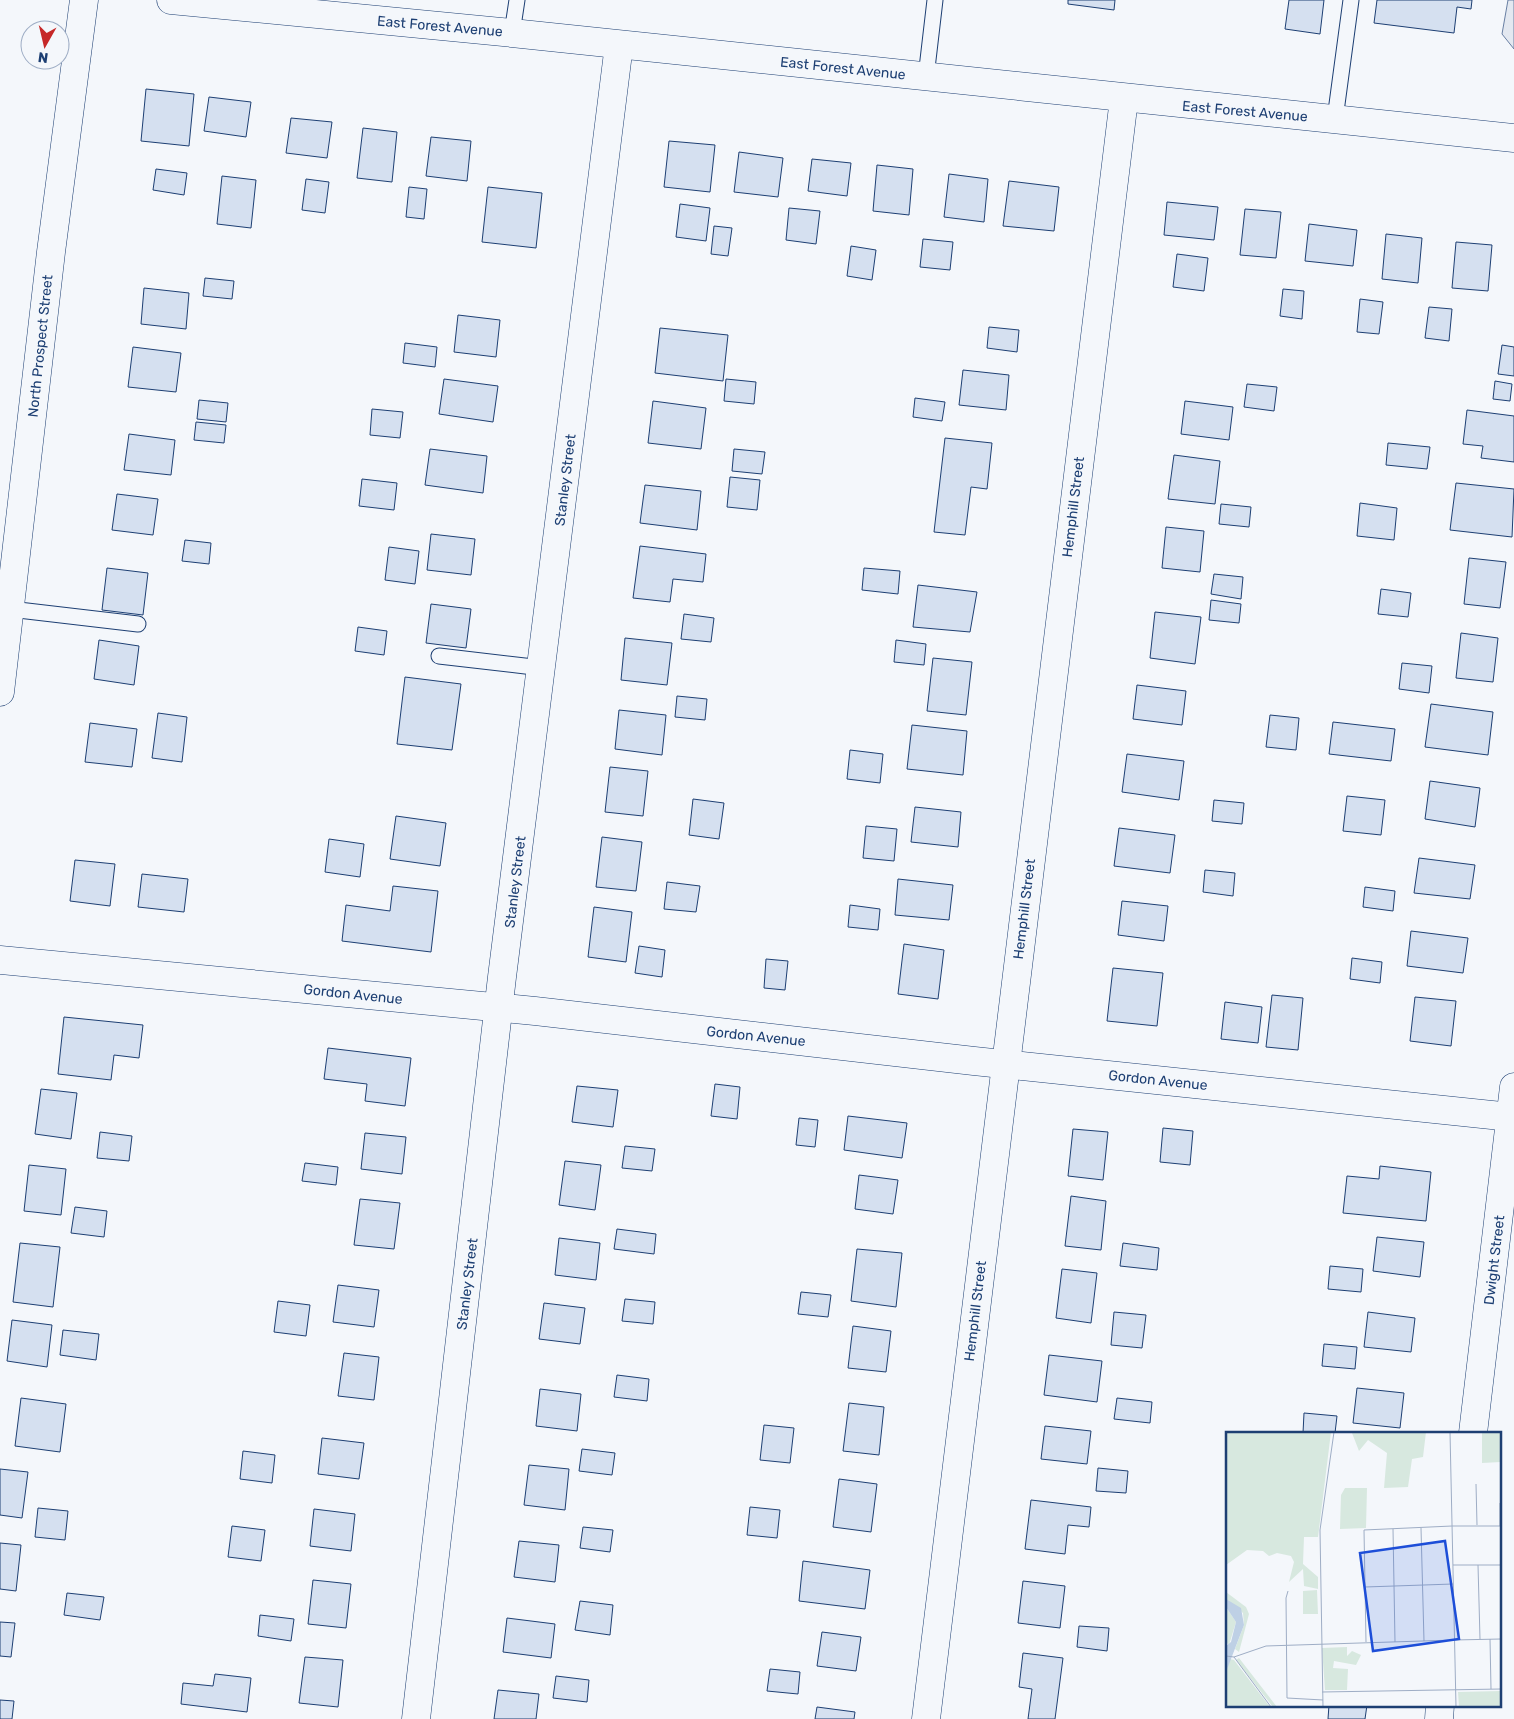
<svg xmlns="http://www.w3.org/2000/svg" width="1514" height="1719" font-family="Rubik,sans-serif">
  <rect width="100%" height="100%" fill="#f4f7fb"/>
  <path fill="#e3e8f0" stroke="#687fa3" d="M1508 0H1514V49L1502 34Z"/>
  <g fill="#d5e0f0" stroke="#1d3f73">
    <path d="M1068 0H1115L1114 10 1068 4Z"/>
    <path d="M1289 0H1324L1320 34 1285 29Z"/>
    <path d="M1377 0H1472L1471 9 1457 7 1454 33 1374 23Z"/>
    <path d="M146 89 194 94 189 146 141 141Z"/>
    <path d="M209 97 251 102 246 137 204 131Z"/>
    <path d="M291 118 332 122 327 158 286 153Z"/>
    <path d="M363 128 397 132 392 182 357 178Z"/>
    <path d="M431 137 471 141 467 181 426 176Z"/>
    <path d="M669 141 715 145 710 192 664 187Z"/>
    <path d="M739 152 783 158 778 197 734 192Z"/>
    <path d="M812 159 851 163 847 196 808 191Z"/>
    <path d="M877 165 913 169 909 215 873 211Z"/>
    <path d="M156 169 187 173 184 195 153 190Z"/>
    <path d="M949 174 988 179 984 222 944 217Z"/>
    <path d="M222 176 256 180 251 228 217 224Z"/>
    <path d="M306 179 329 182 325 213 302 210Z"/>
    <path d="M1009 181 1059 187 1054 231 1003 226Z"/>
    <path d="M409 187 427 189 424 219 406 217Z"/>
    <path d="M488 187 542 193 536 248 482 242Z"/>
    <path d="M1167 202 1218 207 1214 240 1164 235Z"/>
    <path d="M680 204 710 208 706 241 676 237Z"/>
    <path d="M789 208 820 211 816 244 786 240Z"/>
    <path d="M1245 209 1281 212 1276 258 1240 255Z"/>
    <path d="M1309 224 1357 230 1353 266 1305 261Z"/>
    <path d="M714 226 732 228 728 256 711 254Z"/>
    <path d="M1386 234 1422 238 1418 283 1382 279Z"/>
    <path d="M923 239 953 242 950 270 920 267Z"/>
    <path d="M1456 242 1492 245 1488 291 1452 288Z"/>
    <path d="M851 246 876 250 872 280 847 276Z"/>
    <path d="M1177 254 1208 258 1204 291 1173 287Z"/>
    <path d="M205 278 234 281 232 299 203 296Z"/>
    <path d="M144 288 189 293 186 329 141 324Z"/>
    <path d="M1283 289 1304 291 1302 319 1280 316Z"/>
    <path d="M1360 299 1383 302 1379 334 1357 332Z"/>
    <path d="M1429 307 1452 309 1449 341 1425 338Z"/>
    <path d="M458 315 500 320 496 357 454 352Z"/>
    <path d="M989 327 1019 330 1017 352 987 348Z"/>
    <path d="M660 328 728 335 723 381 655 373Z"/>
    <path d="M405 343 437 347 435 367 403 363Z"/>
    <path d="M1502 345 1514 347V376L1498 374Z"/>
    <path d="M133 347 181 353 176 392 128 387Z"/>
    <path d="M963 370 1009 375 1006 410 959 405Z"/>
    <path d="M444 379 498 386 493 422 439 414Z"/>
    <path d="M726 379 756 382 754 404 724 401Z"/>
    <path d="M1495 381 1512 384 1510 401 1493 399Z"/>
    <path d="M1247 384 1277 387 1274 411 1244 407Z"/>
    <path d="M915 398 945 402 942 421 913 417Z"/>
    <path d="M199 400 228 403 226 422 197 419Z"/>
    <path d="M653 401 706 408 701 449 648 443Z"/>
    <path d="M1185 401 1233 407 1229 440 1181 434Z"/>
    <path d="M372 409 403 412 400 438 370 435Z"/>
    <path d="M1467 410 1514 416V462L1481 458 1483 446 1463 444Z"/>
    <path d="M196 422 226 425 224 443 194 440Z"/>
    <path d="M129 434 175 440 171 475 124 470Z"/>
    <path d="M945 438 992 443 987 489 971 487 965 535 934 532Z"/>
    <path d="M1388 443 1430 447 1427 469 1386 465Z"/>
    <path d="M430 449 487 456 483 493 425 485Z"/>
    <path d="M734 449 765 452 762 474 732 471Z"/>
    <path d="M1174 455 1220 461 1215 504 1168 499Z"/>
    <path d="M730 477 760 480 757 510 727 507Z"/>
    <path d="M362 479 397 483 394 510 359 506Z"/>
    <path d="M1456 483 1514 489 1512 537 1450 530Z"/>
    <path d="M645 485 701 491 697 530 640 523Z"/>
    <path d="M117 494 158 499 153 535 112 530Z"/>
    <path d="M1360 503 1397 508 1394 540 1357 536Z"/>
    <path d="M1221 504 1251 507 1249 527 1219 524Z"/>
    <path d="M1166 527 1204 531 1200 572 1162 568Z"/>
    <path d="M431 534 475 539 471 575 427 570Z"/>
    <path d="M185 540 211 543 209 564 182 561Z"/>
    <path d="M640 546 706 554 703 582 673 579 670 602 633 598Z"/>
    <path d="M389 547 419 551 415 584 385 580Z"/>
    <path d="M1469 558 1506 562 1500 608 1464 604Z"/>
    <path d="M107 568 148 573 143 615 102 610Z"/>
    <path d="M864 568 900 571 898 594 862 590Z"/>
    <path d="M1214 574 1243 577 1241 599 1211 594Z"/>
    <path d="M918 585 977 592 970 632 913 627Z"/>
    <path d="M1381 589 1411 593 1408 617 1378 614Z"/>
    <path d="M1211 600 1241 604 1239 623 1209 620Z"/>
    <path d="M431 604 471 609 466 648 426 643Z"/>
    <path d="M1155 612 1201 617 1195 664 1150 658Z"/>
    <path d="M684 614 714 618 711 642 681 639Z"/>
    <path d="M358 627 387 631 384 655 355 651Z"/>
    <path d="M1461 633 1498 638 1493 682 1456 678Z"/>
    <path d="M625 638 672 643 667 685 621 680Z"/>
    <path d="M99 640 139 646 134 685 94 679Z"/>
    <path d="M896 640 926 644 924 665 894 662Z"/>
    <path d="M933 658 972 662 966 715 927 711Z"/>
    <path d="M1402 663 1432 666 1429 693 1399 689Z"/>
    <path d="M405 677 461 684 452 750 397 744Z"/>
    <path d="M1137 685 1186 691 1182 725 1133 719Z"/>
    <path d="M677 696 707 699 705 720 675 717Z"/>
    <path d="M1431 704 1493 712 1488 755 1425 747Z"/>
    <path d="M619 710 666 715 662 755 615 749Z"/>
    <path d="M158 713 187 717 182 762 152 758Z"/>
    <path d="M1270 715 1299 718 1296 750 1266 747Z"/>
    <path d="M1333 722 1395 729 1391 761 1329 754Z"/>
    <path d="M90 723 137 729 132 767 85 762Z"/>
    <path d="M912 725 967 731 963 775 907 769Z"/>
    <path d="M850 750 883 754 880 783 847 779Z"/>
    <path d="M1127 754 1184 761 1179 800 1122 792Z"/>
    <path d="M610 767 648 771 643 816 605 812Z"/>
    <path d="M1430 781 1480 788 1475 827 1425 819Z"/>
    <path d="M1347 796 1385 800 1381 835 1343 831Z"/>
    <path d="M693 799 724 803 719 839 689 835Z"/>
    <path d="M1214 800 1244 803 1242 824 1212 821Z"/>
    <path d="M915 807 961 812 958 847 911 842Z"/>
    <path d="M396 816 446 823 440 866 390 859Z"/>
    <path d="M866 826 897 829 894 861 863 858Z"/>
    <path d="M1119 828 1175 835 1170 873 1114 866Z"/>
    <path d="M602 837 642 842 636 891 596 887Z"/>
    <path d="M329 839 364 844 360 877 325 872Z"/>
    <path d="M1419 858 1475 865 1470 899 1414 893Z"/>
    <path d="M75 860 115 864 110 906 70 901Z"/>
    <path d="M1205 870 1235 873 1233 896 1203 892Z"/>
    <path d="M142 874 188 879 184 912 138 907Z"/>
    <path d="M898 879 953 885 949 920 895 915Z"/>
    <path d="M667 882 700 886 696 912 664 909Z"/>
    <path d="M393 886 438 891 431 952 342 941 346 905 390 911Z"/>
    <path d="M1365 887 1395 891 1393 911 1363 907Z"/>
    <path d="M1122 901 1168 906 1164 941 1118 935Z"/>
    <path d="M850 905 880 909 878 930 848 927Z"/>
    <path d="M594 907 632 912 626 962 588 957Z"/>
    <path d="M1411 931 1468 938 1463 973 1407 966Z"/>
    <path d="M904 944 944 950 938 999 898 994Z"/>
    <path d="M639 946 665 950 662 977 635 973Z"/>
    <path d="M1352 958 1382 962 1380 983 1350 979Z"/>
    <path d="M766 959 788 961 785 990 764 988Z"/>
    <path d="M1113 968 1163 973 1157 1026 1107 1021Z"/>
    <path d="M1272 995 1303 998 1298 1050 1266 1047Z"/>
    <path d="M1415 997 1456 1001 1451 1046 1410 1041Z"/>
    <path d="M1225 1002 1262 1007 1258 1043 1221 1039Z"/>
    <path d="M64 1017 143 1025 139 1058 114 1055 111 1080 58 1074Z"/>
    <path d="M328 1048 411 1058 405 1106 365 1101 367 1084 324 1079Z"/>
    <path d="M715 1084 740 1087 737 1119 711 1116Z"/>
    <path d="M577 1086 618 1090 613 1127 572 1122Z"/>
    <path d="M41 1089 77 1093 71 1139 35 1134Z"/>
    <path d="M848 1116 907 1123 902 1158 844 1150Z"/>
    <path d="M799 1118 818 1120 815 1147 796 1145Z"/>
    <path d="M1163 1128 1193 1131 1190 1165 1160 1162Z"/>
    <path d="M1073 1129 1108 1132 1103 1180 1068 1176Z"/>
    <path d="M100 1132 132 1136 129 1161 97 1158Z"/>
    <path d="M365 1133 406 1137 402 1174 361 1169Z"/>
    <path d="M625 1146 655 1149 652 1171 622 1168Z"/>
    <path d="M565 1161 601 1165 595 1210 559 1205Z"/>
    <path d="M305 1163 338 1167 336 1185 302 1181Z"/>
    <path d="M29 1165 66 1169 61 1215 24 1211Z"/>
    <path d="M1380 1166 1431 1172 1426 1221 1343 1213 1347 1176 1379 1179Z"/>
    <path d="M859 1175 898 1180 893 1214 855 1209Z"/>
    <path d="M1071 1196 1106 1201 1101 1250 1065 1246Z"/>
    <path d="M360 1199 400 1203 394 1249 354 1245Z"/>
    <path d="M75 1207 107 1211 104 1237 71 1233Z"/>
    <path d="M617 1229 656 1234 654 1254 614 1249Z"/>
    <path d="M1377 1237 1424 1242 1420 1277 1373 1271Z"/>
    <path d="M559 1238 600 1243 596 1280 555 1275Z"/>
    <path d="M20 1243 60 1247 53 1307 13 1302Z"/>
    <path d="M1123 1243 1159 1248 1157 1270 1120 1266Z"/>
    <path d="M857 1249 902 1253 896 1307 851 1301Z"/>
    <path d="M1330 1266 1363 1269 1361 1292 1328 1289Z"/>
    <path d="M1062 1269 1097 1273 1091 1323 1056 1318Z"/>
    <path d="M338 1285 379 1290 374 1327 333 1322Z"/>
    <path d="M801 1292 831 1295 828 1317 798 1314Z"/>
    <path d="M625 1299 655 1302 653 1324 622 1321Z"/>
    <path d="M278 1301 310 1305 306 1336 274 1332Z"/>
    <path d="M544 1303 585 1308 580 1344 539 1339Z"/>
    <path d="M1114 1312 1146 1315 1142 1348 1111 1345Z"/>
    <path d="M1368 1312 1415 1318 1411 1352 1364 1347Z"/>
    <path d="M12 1320 52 1325 47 1367 7 1361Z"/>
    <path d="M853 1326 891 1331 886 1372 848 1368Z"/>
    <path d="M63 1330 99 1334 96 1360 60 1355Z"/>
    <path d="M1324 1344 1357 1347 1355 1369 1322 1366Z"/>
    <path d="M344 1353 379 1357 374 1400 338 1396Z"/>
    <path d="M1049 1355 1102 1361 1097 1402 1044 1395Z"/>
    <path d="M617 1375 649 1379 647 1401 614 1397Z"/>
    <path d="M1357 1388 1404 1393 1400 1428 1353 1423Z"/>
    <path d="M540 1389 581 1394 577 1431 536 1426Z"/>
    <path d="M21 1398 66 1404 60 1452 15 1446Z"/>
    <path d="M1117 1398 1152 1402 1150 1423 1114 1419Z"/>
    <path d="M849 1403 884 1407 879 1455 843 1451Z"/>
    <path d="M1304 1413 1337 1416 1335 1433H1303Z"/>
    <path d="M764 1425 794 1428 790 1463 760 1460Z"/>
    <path d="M1045 1426 1091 1431 1087 1464 1041 1459Z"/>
    <path d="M322 1438 364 1443 359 1479 318 1474Z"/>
    <path d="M582 1449 615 1453 612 1475 579 1471Z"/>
    <path d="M243 1451 275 1455 272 1483 240 1479Z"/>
    <path d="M529 1465 569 1469 565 1510 524 1505Z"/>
    <path d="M1098 1468 1128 1471 1126 1493 1096 1491Z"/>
    <path d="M0 1469 28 1472 22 1518 0 1515Z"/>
    <path d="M839 1479 877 1484 871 1532 833 1527Z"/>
    <path d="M1031 1500 1091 1507 1089 1527 1068 1525 1065 1554 1025 1549Z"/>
    <path d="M750 1507 780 1510 777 1538 747 1535Z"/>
    <path d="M38 1508 68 1511 65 1540 35 1537Z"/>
    <path d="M314 1509 355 1514 351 1551 310 1546Z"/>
    <path d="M232 1526 265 1530 261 1561 228 1557Z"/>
    <path d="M583 1527 613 1530 610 1552 580 1548Z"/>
    <path d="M519 1541 559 1545 555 1582 514 1577Z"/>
    <path d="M0 1543 21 1545 16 1591 0 1589Z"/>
    <path d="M803 1561 870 1570 865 1609 799 1601Z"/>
    <path d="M313 1580 351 1584 346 1628 308 1624Z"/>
    <path d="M1023 1581 1065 1586 1060 1628 1018 1623Z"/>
    <path d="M67 1593 104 1597 100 1620 64 1615Z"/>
    <path d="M580 1601 613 1605 610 1635 575 1630Z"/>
    <path d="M260 1615 294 1619 291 1641 258 1636Z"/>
    <path d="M507 1618 555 1624 551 1658 503 1652Z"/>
    <path d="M0 1622 15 1623 11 1657 0 1656Z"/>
    <path d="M1079 1626 1109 1628 1107 1651 1077 1647Z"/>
    <path d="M822 1632 861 1637 856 1671 817 1666Z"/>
    <path d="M1023 1653 1063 1658 1055 1719H1028L1032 1689 1019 1687Z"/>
    <path d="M305 1657 343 1660 338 1707 299 1703Z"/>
    <path d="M770 1669 800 1672 798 1694 767 1691Z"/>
    <path d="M215 1674 251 1678 247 1712 181 1704 183 1683 213 1686Z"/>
    <path d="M556 1676 589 1680 587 1702 553 1698Z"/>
    <path d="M498 1690 539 1694 536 1719H494Z"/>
    <path d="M0 1700 14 1701 12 1719H0Z"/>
    <path d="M1329 1705H1367L1365 1719H1328Z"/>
    <path d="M817 1707 855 1712 854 1719H815Z"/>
  </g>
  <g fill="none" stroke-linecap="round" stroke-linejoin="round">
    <defs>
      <g id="service">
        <path d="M512 33 517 0"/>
        <path d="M926 77 935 0"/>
        <path d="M1335 119 1351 0"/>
        <path d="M10 609 138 624"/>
        <path d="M439 656 542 668"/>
      </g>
      <g id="minor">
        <path d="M0 960 535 1011 974 1061 1511 1117"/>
        <path d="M1473 1433 1514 1087"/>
        <path d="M416 1719 502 977 619 45"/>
        <path d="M926 1719 1124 99"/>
        <path d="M1439 1719 1440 1705"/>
      </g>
      <g id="secondary">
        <path d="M171 0 512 33 1514 138"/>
        <path d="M0 692 51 252 84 0"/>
      </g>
    </defs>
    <use href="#service" stroke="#1d3f73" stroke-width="17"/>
    <use href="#minor" stroke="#1d3f73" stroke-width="29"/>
    <use href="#secondary" stroke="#1d3f73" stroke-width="29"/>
    <use href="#service" stroke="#f4f7fb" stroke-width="15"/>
    <use href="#minor" stroke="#f4f7fb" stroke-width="28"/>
    <use href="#secondary" stroke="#f4f7fb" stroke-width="28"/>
  </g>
  <g text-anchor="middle" stroke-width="4" stroke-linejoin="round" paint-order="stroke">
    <g font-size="14" fill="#1d3f73" stroke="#f4f7fb">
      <text transform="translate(440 26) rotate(5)" y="5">East Forest Avenue</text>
      <text transform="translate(843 68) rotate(6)" y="5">East Forest Avenue</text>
      <text transform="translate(1245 111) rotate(5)" y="5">East Forest Avenue</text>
      <text transform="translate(40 346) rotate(-84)" y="5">North Prospect Street</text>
      <text transform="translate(565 480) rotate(-83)" y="5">Stanley Street</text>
      <text transform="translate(1073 507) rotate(-83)" y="5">Hemphill Street</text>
      <text transform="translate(515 882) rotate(-83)" y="5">Stanley Street</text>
      <text transform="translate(1024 909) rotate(-83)" y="5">Hemphill Street</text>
      <text transform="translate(353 994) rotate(6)" y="5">Gordon Avenue</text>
      <text transform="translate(756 1036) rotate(6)" y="5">Gordon Avenue</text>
      <text transform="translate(1158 1080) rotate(6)" y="5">Gordon Avenue</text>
      <text transform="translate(1494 1260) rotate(-83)" y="5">Dwight Street</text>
      <text transform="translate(467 1284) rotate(-83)" y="5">Stanley Street</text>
      <text transform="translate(975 1311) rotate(-83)" y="5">Hemphill Street</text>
    </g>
  </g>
  <g transform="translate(1226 1432)">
    <rect width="275" height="275" fill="#f4f7fb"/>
    <path d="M0 0H105L92 105H78L77 132 92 145V157L78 154 77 137 63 150 68 130 65 124 51 121 43 124 37 119 21 118 0 133ZM200 0 197 25 186 27 182 55 158 56 161 21 142 8 133 19 126 1ZM256 0H275V30L256 31ZM119 56H141L140 96 114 97 115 63ZM91 158 92 182H77V159ZM0 160 20 175 23 182 13 220 9 217 18 193 17 181 0 167ZM0 175 10 190 3 213 0 210ZM121 215V224L126 219 135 223 130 233 108 229 107 236 122 237 121 258H99L96 216ZM13 226 51 275H47L10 228ZM4 227 8 228 44 275H1L0 240ZM275 259V275H233L232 260Z" fill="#d7e8df"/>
    <path d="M0 167 15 176 18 193 0 240V214L5 210 10 190 0 175Z" fill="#bed0e5"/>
    <path fill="none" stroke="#9eadc5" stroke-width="1" d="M224 0 230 275M250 52 251 93M274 71V94M226 94H275M195 96 198 209M167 97 169 210M227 133H275M252 133 254 207M139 155 227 152M62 159 60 166 61 266 97 268M264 207 265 257M228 208 275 207M140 210 138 98 226 94M0 224 8 225 40 214 228 208M8 225 45 275M96 260 275 257M97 275 94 98 108 0"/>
    <path fill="#1d4ed8" fill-opacity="0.15" stroke="#1d4ed8" stroke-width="2.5" d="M219 109 233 207 147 219 134 121Z"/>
    <rect width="275" height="275" fill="none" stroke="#1d3f73" stroke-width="2.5"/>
  </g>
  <g transform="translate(45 45) rotate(188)"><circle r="24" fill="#f4f7fb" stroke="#9eadc5"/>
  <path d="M0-4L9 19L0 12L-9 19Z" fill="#c62828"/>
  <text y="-8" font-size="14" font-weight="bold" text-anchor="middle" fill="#1d3f73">N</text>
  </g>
</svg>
